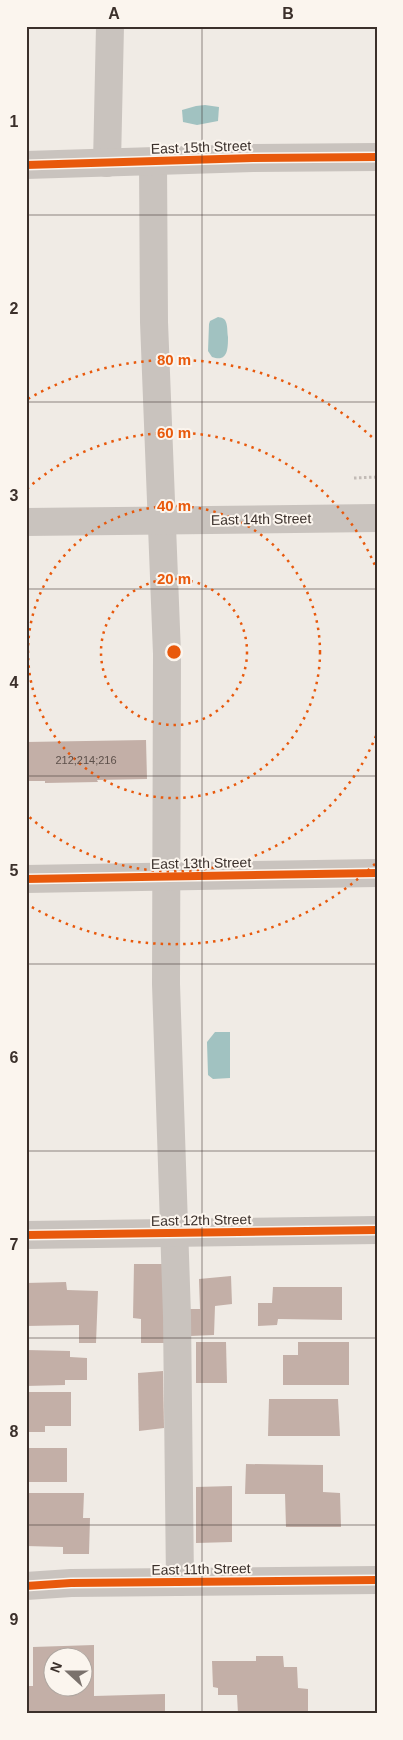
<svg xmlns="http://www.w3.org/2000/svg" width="403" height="1740" font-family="Helvetica,sans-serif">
  <rect width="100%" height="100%" fill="#f0ebe5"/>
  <g fill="#a1c2c1">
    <path d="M205 105 219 107 218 121 197 125 183 122 182 110 196 106Z"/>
    <path d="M218 317C221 318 222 317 225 320 228 325 227 332 228 337 228 348 228 363 212 357L208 351 209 324 210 321Z"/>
    <path d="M215 1032H230V1078L213 1079 208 1075 207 1042Z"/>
  </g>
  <g fill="#c3afa7" fill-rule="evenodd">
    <path d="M146 740 147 779 97 780 98 782 45 783V781H26V742Z"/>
    <path d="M134 1264H165L167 1343H141V1319L133 1318Z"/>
    <path d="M231 1276 232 1304 215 1306 214 1335 190 1336 189 1309H200L199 1279Z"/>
    <path d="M66 1282 67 1290 98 1291 96 1343H79V1325L26 1326V1283Z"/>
    <path d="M273 1287H342V1320L278 1319 277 1325 258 1326V1303H272Z"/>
    <path d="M196 1342H226L227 1383H196Z"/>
    <path d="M298 1342H349V1385H283V1355H298Z"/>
    <path d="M26 1350 70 1351V1357L87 1358V1380H65V1385L26 1386Z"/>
    <path d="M163 1371 164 1428 139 1431 138 1373Z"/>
    <path d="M26 1392H71V1426H45V1432H26Z"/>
    <path d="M269 1399H338L340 1436H268Z"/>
    <rect x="26" y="1448" width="41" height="34"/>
    <path d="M246 1464 323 1465V1492L340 1493 341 1527H286L285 1494H245Z"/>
    <path d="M232 1486V1542L196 1543V1487Z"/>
    <path d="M26 1493H84L83 1518H90L89 1554H63V1547L26 1546Z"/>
    <path d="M94 1645V1696L165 1694V1714H26V1686H33V1647ZM52 1658H82V1688H52Z"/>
    <path d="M256 1656H283L284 1667H297L298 1688 308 1689V1714H238L237 1695H218V1688L213 1687 212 1661H256Z"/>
  </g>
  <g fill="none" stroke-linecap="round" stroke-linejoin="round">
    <path stroke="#c2bbb6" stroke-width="3" stroke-dasharray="2.5 2.5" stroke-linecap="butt" d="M354 478 377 477"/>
    <g stroke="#c9c3be" stroke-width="28">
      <path d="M153 162 154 322 167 654 166 984 177 1316 180 1582"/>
      <path d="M107 163 110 26"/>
      <path d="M26 165 253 158 377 157"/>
      <path d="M26 522 377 518"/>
      <path d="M26 879 377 873"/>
      <path d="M26 1235 377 1230"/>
      <path d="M26 1586 71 1583 377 1580"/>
    </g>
    <defs>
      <g id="cycleway">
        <path d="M26 165 253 158 377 157"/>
        <path d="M26 879 377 873"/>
        <path d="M26 1235 377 1230"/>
        <path d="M26 1586 71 1583 377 1580"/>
      </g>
    </defs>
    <use href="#cycleway" stroke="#fbf5ee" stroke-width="11"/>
    <use href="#cycleway" stroke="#e8590c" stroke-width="8"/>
  </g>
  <path fill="none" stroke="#3b302b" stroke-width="1" stroke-opacity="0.55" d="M202 26V1714M26 215H377M26 402H377M26 589H377M26 776H377M26 964H377M26 1151H377M26 1338H377M26 1525H377"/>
  <g fill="none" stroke="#e8590c" stroke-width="2.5" stroke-dasharray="2.5 5">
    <circle cx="174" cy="652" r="73"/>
    <circle cx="174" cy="652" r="146"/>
    <path d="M376 736A219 219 0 0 1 27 815M27 489A219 219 0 0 1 376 568"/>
    <path d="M375 864A292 292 0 0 1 28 905M28 399A292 292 0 0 1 375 440"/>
  </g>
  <g text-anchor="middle" stroke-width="4" stroke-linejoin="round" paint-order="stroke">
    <g font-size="11" fill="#5d504a">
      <text x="86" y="764">212;214;216</text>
    </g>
    <g font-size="14" fill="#3b302b" stroke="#fbf5ee">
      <text transform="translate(201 147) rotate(-2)" y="5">East 15th Street</text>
      <text transform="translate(261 519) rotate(-1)" y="5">East 14th Street</text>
      <text transform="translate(201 863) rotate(-1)" y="5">East 13th Street</text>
      <text transform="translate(201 1220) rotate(-1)" y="5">East 12th Street</text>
      <text transform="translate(201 1569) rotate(-1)" y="5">East 11th Street</text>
    </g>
  </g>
  <circle cx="174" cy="652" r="8" fill="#e8590c" stroke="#fbf5ee" stroke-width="2.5"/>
  <g font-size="15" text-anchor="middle" font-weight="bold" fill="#e8590c" stroke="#fbf5ee" stroke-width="4" stroke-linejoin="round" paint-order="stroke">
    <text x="174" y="365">80 m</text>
    <text x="174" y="438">60 m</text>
    <text x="174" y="511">40 m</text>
    <text x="174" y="584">20 m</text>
  </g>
  <rect width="403" height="1740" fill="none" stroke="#fbf5ee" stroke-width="55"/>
  <g transform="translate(68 1672) rotate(291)"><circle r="24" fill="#fbf5ee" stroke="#aea6a0"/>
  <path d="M0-4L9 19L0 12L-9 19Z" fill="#7a716c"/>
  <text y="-8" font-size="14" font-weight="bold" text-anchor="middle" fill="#3b302b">N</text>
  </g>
  <rect x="28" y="28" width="348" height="1684" fill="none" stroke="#3b302b" stroke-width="2"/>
  <g font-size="16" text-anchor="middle" font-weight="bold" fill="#3b302b">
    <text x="114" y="19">A</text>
    <text x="288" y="19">B</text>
    <text x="14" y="127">1</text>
    <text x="14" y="314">2</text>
    <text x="14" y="501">3</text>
    <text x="14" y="688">4</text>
    <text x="14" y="876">5</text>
    <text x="14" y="1063">6</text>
    <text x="14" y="1250">7</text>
    <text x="14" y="1437">8</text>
    <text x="14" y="1625">9</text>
  </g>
</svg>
